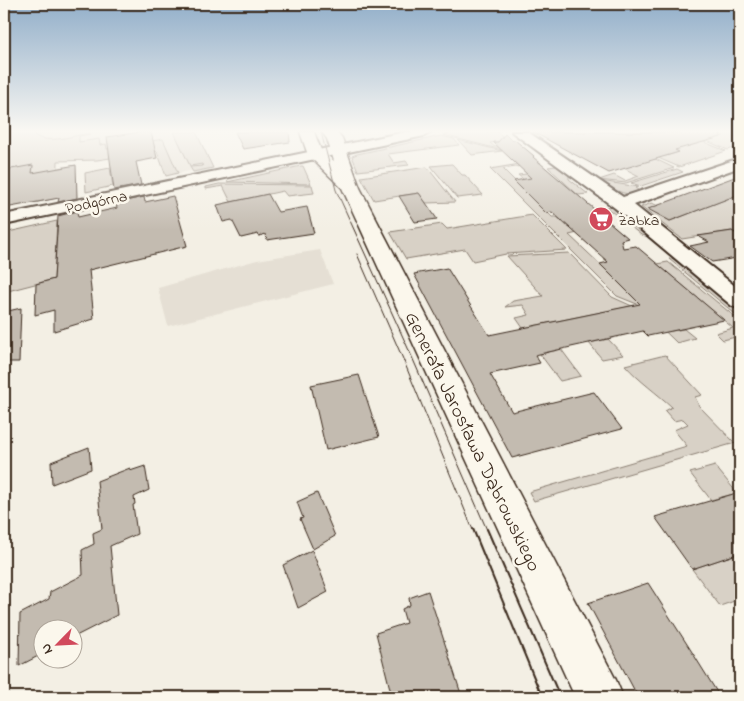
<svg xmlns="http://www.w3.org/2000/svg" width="744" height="701" font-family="'Indie Flower',sans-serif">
  <rect width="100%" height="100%" fill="#f3efe4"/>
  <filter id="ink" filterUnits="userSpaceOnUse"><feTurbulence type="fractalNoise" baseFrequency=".02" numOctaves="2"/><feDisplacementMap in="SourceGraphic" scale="10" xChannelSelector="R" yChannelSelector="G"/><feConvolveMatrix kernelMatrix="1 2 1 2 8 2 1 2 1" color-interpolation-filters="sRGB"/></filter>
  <g filter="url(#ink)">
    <g fill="#e5dfd4">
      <path d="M4 132H196L212 166 166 176 157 151 97 160 58 161 33 166 29 204 4 209V183L6 171H4Z"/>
      <path d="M320 250 333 284 168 326 158 288 257 260Z"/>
    </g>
    <g fill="#d8d1c6" stroke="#8a7e72">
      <path d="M4 132H35L34 135C48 145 74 135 90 133L91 134 79 136V142L99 139 100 145 106 144 107 149 163 139 178 173 166 176 157 151 97 160 58 161 57 198 29 204 33 166 5 170 4 176Z"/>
      <path d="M174 132H196L213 168 193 172 190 167 203 166 202 164 190 166Z"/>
      <path d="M457 132H497L508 140 490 143 495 147H524L506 151 443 135Z"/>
      <path d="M554 132H599L674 168 626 183 599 180 614 175 625 181 639 176Z"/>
      <path d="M634 132H679L726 151 679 167 649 154 656 152 666 156 679 152Z"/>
      <path d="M715 132H740V146L728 150 695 136 712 139 724 136Z"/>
      <path d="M441 136 454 139 459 145 388 154 394 163 406 161 409 165 358 171 352 156 357 154Z"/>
      <path d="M458 140 502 151 472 155Z"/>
      <path d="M538 161 541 163 503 169 520 186 523 179 518 175 527 174 537 184 539 204 552 217H557L568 227 589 224 595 229 569 235 671 331 684 329 695 338 677 343 637 304 617 296 490 169Z"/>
      <path d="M452 164 462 175H465L483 195 457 198 431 166Z"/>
      <path d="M303 166 311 184 227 182 301 166Z"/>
      <path d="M556 166 569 175V179L588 194 578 195 548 167Z"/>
      <path d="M427 167 455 202 426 203 419 193 374 200 361 177Z"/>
      <path d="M110 168 113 186 86 192 85 173Z"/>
      <path d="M677 169 683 172 641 186 631 183Z"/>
      <path d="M600 181 639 187 635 188 641 192C626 198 613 189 600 181Z"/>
      <path d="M219 184 312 185 314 193 287 196 283 191 231 202 223 186 206 189V187Z"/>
      <path d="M740 194V236L732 231 682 239 641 207 652 203 658 206 649 209 670 221Z"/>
      <path d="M614 205 650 237 641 235 606 207Z"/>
      <path d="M532 215 567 250 506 254 473 261 465 249 406 259 390 232 442 224 447 229Z"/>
      <path d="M57 221 54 279 4 292V233Z"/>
      <path d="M569 253 612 297 632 306 523 328 516 318 529 315 523 305 505 307 513 301 543 296 507 256Z"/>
      <path d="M678 258 740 309V318L669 259Z"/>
      <path d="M668 262 740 321V336L723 340 716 333 733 328 657 264Z"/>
      <path d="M608 339 623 355 602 359 589 343Z"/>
      <path d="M534 346 541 354 561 349 581 376 560 381Z"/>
      <path d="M665 355 702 395 695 397 699 406 735 443 534 501 529 492 687 446 674 430 688 424 683 419 674 421 665 411 672 407C657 393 639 381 625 365Z"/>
      <path d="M715 466 737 493 711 500 690 473Z"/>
      <path d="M740 553V599L720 606 692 569Z"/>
    </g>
    <g fill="#c3bbb0" stroke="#3b2a1e">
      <path d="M141 132H151L157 158 136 162 141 185 114 190 107 137Z"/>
      <path d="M235 132H289L290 142 243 149Z"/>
      <path d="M533 132H720L721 137 675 150 679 152 609 173Z"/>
      <path d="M505 134 512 140H515L534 156 533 157 628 238 621 240 623 248 636 246 724 320 648 336 643 331 535 355 540 363 490 374 512 412 594 392 622 429 512 458 414 274 447 268 489 335 640 304 600 264 608 262 552 212 546 213 514 181 531 178 493 142H498Z"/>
      <path d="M33 165 32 173 76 165 77 198 58 202 59 198 5 208 9 191 4 192 6 170Z"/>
      <path d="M740 175V194L670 221 648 209Z"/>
      <path d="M419 193 426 203 437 219 415 222 399 196Z"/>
      <path d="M268 194 278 212 307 207 314 233 267 240 266 234 259 236 258 234 241 238 232 220 223 222 217 205Z"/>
      <path d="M173 196 187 246 89 270 94 319 54 331V310L35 315 36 284 54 279 58 216 77 211 78 217 117 208 116 203 144 197 145 202Z"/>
      <path d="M732 231 740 236V259L737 258 712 262 690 246 709 242 698 236Z"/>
      <path d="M21 308 19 362H4V312Z"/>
      <path d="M359 375 379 437 326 450 311 385Z"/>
      <path d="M89 447 91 469 52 484 51 462Z"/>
      <path d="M145 466 149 490 134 497 135 504 133 505 137 534 110 546 117 615 72 638V628H42V654L19 666 20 614 49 599 50 592 83 575 82 550 94 544 93 533 102 529 97 481 130 468V471Z"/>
      <path d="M740 492V553L692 569 655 517Z"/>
      <path d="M317 493 335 536 313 549 300 519 303 518 297 502Z"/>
      <path d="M312 550 328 592 298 608 283 565Z"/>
      <path d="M648 583 692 652 720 697H638L588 603Z"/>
      <path d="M428 591 462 697H392L376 633 406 623 402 609 410 605 409 598Z"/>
    </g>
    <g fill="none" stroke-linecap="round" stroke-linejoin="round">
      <defs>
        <g id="street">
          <path d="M405 132H431L424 136 4 225V215Z"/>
          <path d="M512 132H528L623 197 740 158V167L634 205 740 290V309L732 306 615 208Z"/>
        </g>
        <path id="secondary" d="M300 132H314L321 150 334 161 327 139 322 132H337L342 138 360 188 616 680 623 697H575L342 188 308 155Z"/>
      </defs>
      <use href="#street" stroke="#3b2a1e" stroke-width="4"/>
      <use href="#secondary" stroke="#3b2a1e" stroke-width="3"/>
      <use href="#street" fill="#fbf7ec" fill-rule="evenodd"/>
      <use href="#secondary" fill="#fbf7ec" fill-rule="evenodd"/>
      <g stroke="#3b2a1e" stroke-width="1">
        <path d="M321 132 336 190 412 357 487 530"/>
        <path d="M357 254 403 359 473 530"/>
      </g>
      <g stroke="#3b2a1e" stroke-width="2">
        <path d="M473 529 542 697"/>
        <path d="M487 529 560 697"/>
      </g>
    </g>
  </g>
  <linearGradient id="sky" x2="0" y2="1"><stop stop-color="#91aec9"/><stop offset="0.57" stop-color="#faf8f3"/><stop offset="1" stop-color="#faf8f3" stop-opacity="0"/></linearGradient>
  <rect width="744" height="230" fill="url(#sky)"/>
  <defs>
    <symbol id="supermarket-disc" viewBox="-11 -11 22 22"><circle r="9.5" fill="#d1495b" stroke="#fbf7ec"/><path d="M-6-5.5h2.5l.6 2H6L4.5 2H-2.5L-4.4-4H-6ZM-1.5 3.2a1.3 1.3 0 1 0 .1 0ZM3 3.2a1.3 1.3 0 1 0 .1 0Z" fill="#fff"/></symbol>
  </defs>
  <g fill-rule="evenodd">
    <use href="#supermarket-disc" x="587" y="205" width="28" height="28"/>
  </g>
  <g text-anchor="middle" stroke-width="5" stroke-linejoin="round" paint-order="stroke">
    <g font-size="16" fill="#3b2a1e" stroke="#fbf7ec">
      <text transform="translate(96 201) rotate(-12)" y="6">Podgórna</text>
    </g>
    <g font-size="16" fill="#3b2a1e" stroke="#fbf7ec" text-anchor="start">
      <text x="618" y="225">Żabka</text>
    </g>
    <g font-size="20" fill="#3b2a1e" stroke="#fbf7ec">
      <text transform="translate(474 441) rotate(64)" y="7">Generała Jarosława Dąbrowskiego</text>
    </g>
  </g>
  <rect width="744" height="701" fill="none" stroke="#fbf7ec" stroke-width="20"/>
  <rect x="10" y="10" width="724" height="681" fill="none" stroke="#3b2a1e" stroke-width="2" filter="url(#ink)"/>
  <g transform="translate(58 644) rotate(246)"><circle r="24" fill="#fbf7ec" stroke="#aea59a"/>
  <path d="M0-4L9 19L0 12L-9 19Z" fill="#d1495b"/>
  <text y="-8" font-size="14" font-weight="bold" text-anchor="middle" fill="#3b2a1e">N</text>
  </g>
</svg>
